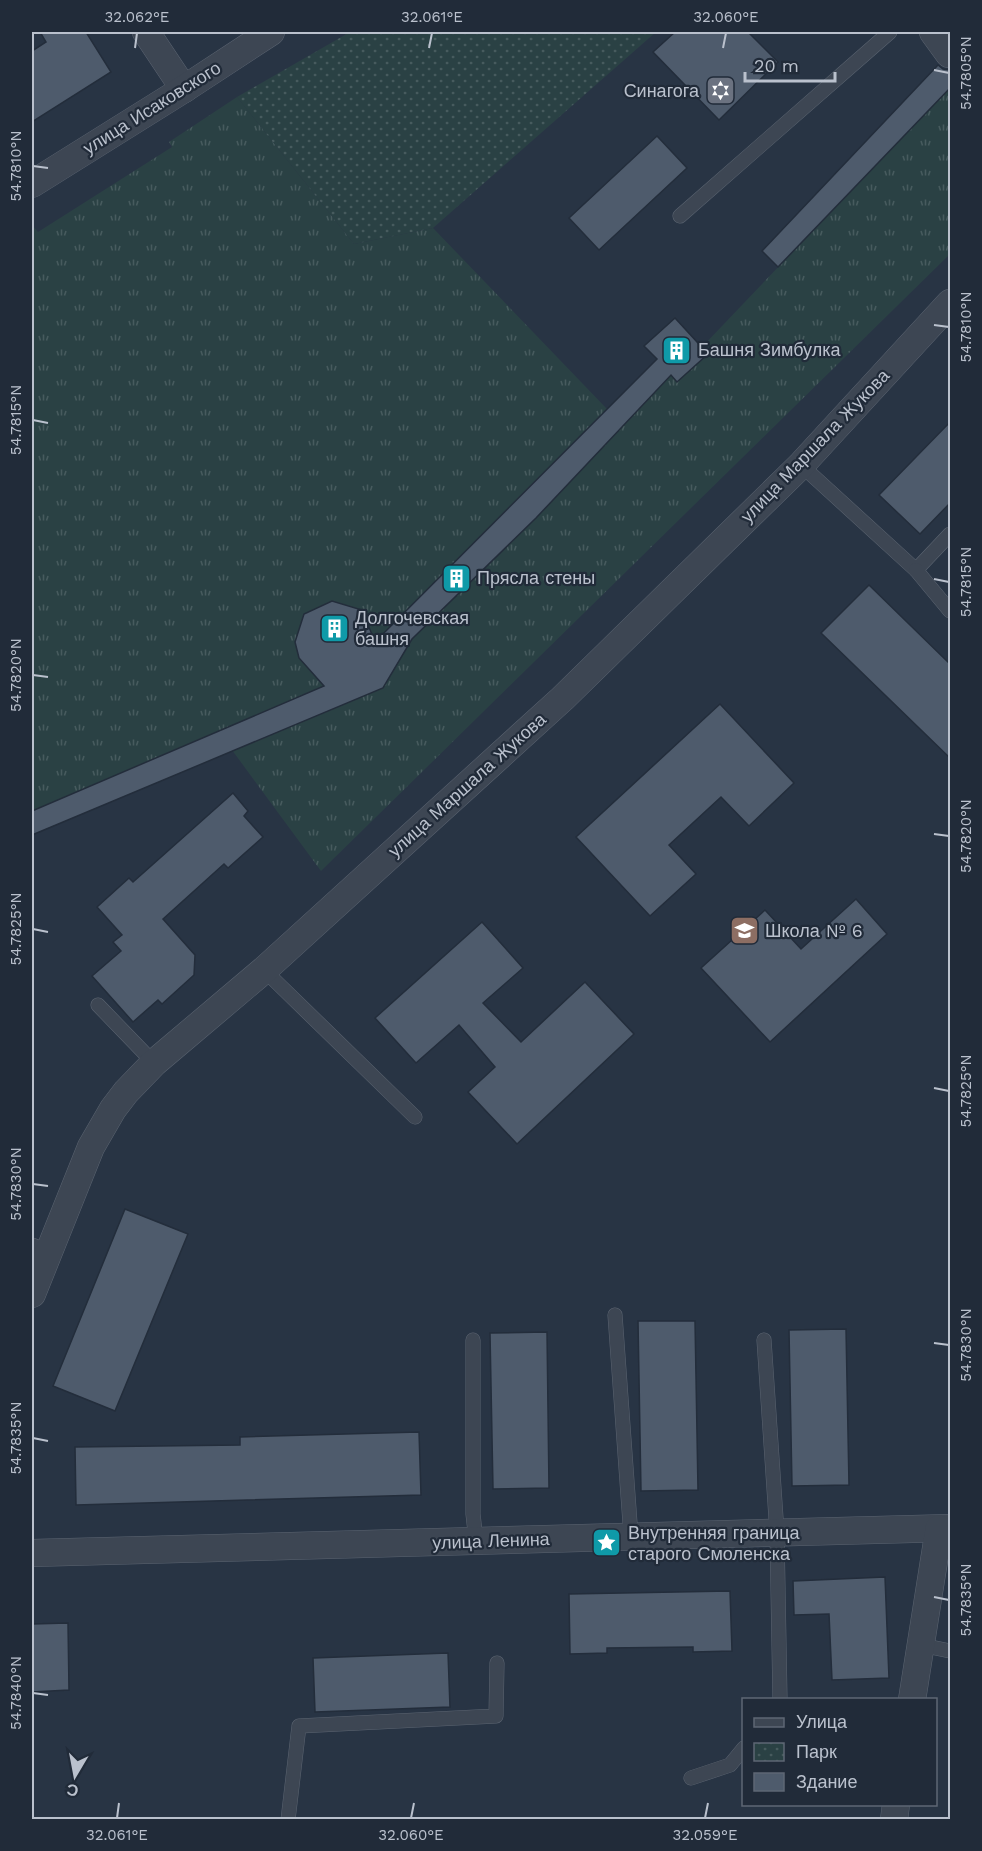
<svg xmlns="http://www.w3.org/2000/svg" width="982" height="1851" font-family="'Work Sans',sans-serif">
  <defs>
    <pattern id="grass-tufts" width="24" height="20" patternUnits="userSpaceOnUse" patternTransform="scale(1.5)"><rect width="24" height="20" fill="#2a4144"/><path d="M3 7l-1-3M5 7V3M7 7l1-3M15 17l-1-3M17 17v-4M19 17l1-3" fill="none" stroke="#475b5e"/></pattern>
    <pattern id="park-dots" width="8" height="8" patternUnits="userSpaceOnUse" patternTransform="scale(1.5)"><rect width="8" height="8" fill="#2a4144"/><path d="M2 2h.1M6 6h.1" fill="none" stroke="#475b5e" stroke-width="1.8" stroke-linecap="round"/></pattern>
  </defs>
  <rect width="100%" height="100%" fill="#283444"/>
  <g fill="url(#grass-tufts)">
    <path d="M950 87V254L321 871 232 750 412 639 536 518 671 375 677 381 708 354 702 347Z"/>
    <path d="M237 97 354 244 433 228 607 409 375 642 361 610 332 601 304 614 295 642 299 658 314 675 335 681 32 811V225L38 232 172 147 169 142Z"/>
  </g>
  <path fill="url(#park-dots)" d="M350 32H656L433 228 354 244 237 97Z"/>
  <g fill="#4e5b6c" stroke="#232d3b" stroke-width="1.5">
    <path d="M40 32H86L111 72 32 122V51L46 42Z"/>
    <path d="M675 32H748L778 62 719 120 653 52Z"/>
    <path d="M938 65 943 69 951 70V87L778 267 762 251Z"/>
    <path d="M657 136 687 168 599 250 569 218Z"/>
    <path d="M675 318 708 354 677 382 671 375 536 518 412 639 383 688 32 835V811L324 686 299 658 295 642 304 614 332 601 362 610 375 642 657 359 644 346Z"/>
    <path d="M951 421V502L920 534 879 495Z"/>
    <path d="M869 585 951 665V759L821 633Z"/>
    <path d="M720 704 794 783 749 826 721 797 669 845 696 874 650 916 576 837Z"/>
    <path d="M233 793 248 811 244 816 263 837 228 868 224 864 163 919 195 955 194 975 162 1004 158 1000 133 1022 92 976 121 951 113 942 122 935 97 907 129 878 133 882Z"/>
    <path d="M856 899 887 934 770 1042 701 968 765 910 801 949Z"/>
    <path d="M482 922 523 968 483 1003 521 1042 585 982 634 1034 517 1144 468 1092 495 1067 459 1025 416 1063 375 1018Z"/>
    <path d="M125 1209 188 1234 115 1411 53 1386Z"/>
    <path d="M638 1321H695L698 1490 641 1491Z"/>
    <path d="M846 1329 849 1485 792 1486 789 1330Z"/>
    <path d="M547 1332 549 1488 493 1489 490 1333Z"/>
    <path d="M419 1432 421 1495 76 1505 75 1447 240 1445V1437Z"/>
    <path d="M885 1577 889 1678 832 1680 829 1614 794 1615 793 1581Z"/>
    <path d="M730 1591 732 1651 693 1652V1647L607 1648V1653L570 1654 569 1594Z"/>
    <path d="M68 1623 69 1690 32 1692V1624Z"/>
    <path d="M448 1653 450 1707 315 1712 313 1658Z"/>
  </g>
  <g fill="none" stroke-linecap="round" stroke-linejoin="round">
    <defs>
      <g id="lane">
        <path d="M680 216 890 32"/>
        <path d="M801 465 916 570 950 534"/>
        <path d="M916 570 950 611"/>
        <path d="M264 970 415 1117"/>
        <path d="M98 1005 154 1063"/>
        <path d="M32 1245 49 1252"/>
        <path d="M615 1315 631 1537"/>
        <path d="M473 1340V1514L476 1541"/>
        <path d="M764 1340 777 1533 780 1700"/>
        <path d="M921 1645 950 1651"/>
        <path d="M691 1778 730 1765 744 1748"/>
        <path d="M288 1820 299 1726 496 1716 497 1663"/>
      </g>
      <g id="street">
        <path d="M146 32 184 89"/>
        <path d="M933 32 949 54"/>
        <path d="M32 184 184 89 271 32"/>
        <path d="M32 1294 91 1147 113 1109 126 1092 154 1063 264 970 563 698 801 465 950 303"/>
        <path d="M32 1553 950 1528"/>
        <path d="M912 1700 939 1529"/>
        <path d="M894 1820 896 1804"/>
      </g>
    </defs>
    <use href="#lane" stroke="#5b6471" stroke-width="15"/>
    <use href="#street" stroke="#5b6471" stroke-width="28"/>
    <use href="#lane" stroke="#3d4653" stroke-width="14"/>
    <use href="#street" stroke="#3d4653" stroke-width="27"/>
  </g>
  <path fill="none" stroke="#bac1cd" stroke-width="2" d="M135 48 137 33M429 48 432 33M723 48 726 33M934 70 949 73M33 166 48 168M934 325 949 327M33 420 48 423M934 579 949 582M33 675 48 677M934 834 949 836M33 929 48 932M934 1088 949 1091M33 1184 48 1186M934 1343 949 1345M33 1438 48 1441M934 1597 949 1600M33 1693 48 1695M117 1818 119 1803M411 1818 414 1803M705 1818 708 1803"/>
  <defs>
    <symbol id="synagogue-square" viewBox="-11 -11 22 22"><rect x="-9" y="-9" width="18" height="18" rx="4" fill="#6b7280" stroke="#212b39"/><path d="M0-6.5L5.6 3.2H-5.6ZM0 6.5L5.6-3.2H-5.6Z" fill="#fff"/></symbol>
    <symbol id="building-square" viewBox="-11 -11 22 22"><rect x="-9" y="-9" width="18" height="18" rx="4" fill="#0f9aa8" stroke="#212b39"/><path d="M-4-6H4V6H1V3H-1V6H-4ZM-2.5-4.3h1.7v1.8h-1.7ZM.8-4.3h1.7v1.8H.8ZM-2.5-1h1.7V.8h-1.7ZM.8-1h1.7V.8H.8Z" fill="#fff"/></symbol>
    <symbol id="school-square" viewBox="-11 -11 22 22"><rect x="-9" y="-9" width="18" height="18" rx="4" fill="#8d6e63" stroke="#212b39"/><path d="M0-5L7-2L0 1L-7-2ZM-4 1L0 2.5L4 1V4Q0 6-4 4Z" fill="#fff"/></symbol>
    <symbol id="sight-square" viewBox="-11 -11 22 22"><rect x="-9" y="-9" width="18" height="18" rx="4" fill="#0f9aa8" stroke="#212b39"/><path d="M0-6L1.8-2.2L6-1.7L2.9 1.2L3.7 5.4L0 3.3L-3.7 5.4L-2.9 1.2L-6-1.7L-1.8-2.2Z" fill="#fff"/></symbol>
  </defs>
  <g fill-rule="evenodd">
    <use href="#synagogue-square" x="704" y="74" width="33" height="33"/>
    <use href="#building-square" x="660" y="334" width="33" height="33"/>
    <use href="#building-square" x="440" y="562" width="33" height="33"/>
    <use href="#building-square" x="318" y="612" width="33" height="33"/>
    <use href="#school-square" x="728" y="914" width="33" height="33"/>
    <use href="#sight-square" x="590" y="1526" width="33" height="33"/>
  </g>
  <g text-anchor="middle" stroke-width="4.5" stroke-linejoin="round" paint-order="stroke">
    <g font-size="18" fill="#bac1cd" stroke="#212b39" text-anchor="start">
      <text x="699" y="97" text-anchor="end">Синагога</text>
      <text x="698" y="356">Башня Зимбулка</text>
      <text x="477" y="584">Прясла стены</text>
      <text x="355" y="624">Долгочевская<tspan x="355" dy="21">башня</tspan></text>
      <text x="765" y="937">Школа № 6</text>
      <text x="628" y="1539">Внутренняя граница<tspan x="628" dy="21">старого Смоленска</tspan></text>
    </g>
    <g font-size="18" fill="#bac1cd" stroke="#212b39">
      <text transform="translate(152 108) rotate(-32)" y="6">улица Исаковского</text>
      <text transform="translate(815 446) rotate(-46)" y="6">улица Маршала Жукова</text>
      <text transform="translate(467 785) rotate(-42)" y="6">улица Маршала Жукова</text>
      <text transform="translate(491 1541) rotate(-2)" y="6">улица Ленина</text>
    </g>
  </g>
  <rect width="982" height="1851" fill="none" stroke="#212b39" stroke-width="66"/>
  <rect x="742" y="1698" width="195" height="108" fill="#212b39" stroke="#5e6774" stroke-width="1.5"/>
  <rect x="754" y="1718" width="30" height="9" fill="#3d4653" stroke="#5e6774" stroke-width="1.5"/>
  <text x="796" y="1728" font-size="18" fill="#bac1cd">Улица</text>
  <rect x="754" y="1743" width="30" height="18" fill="url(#park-dots)" stroke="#5e6774" stroke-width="1.5"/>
  <text x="796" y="1758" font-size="18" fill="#bac1cd">Парк</text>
  <rect x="754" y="1773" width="30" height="18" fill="#4e5b6c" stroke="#5e6774" stroke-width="1.5"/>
  <text x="796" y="1788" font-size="18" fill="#bac1cd">Здание</text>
  <g transform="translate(75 1776) rotate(190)" stroke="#212b39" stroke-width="4.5" paint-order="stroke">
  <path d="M0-4.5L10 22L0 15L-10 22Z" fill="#bac1cd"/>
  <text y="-9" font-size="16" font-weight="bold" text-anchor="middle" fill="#bac1cd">С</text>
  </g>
  <path d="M745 72v9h90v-9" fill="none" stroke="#bac1cd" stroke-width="3"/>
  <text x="754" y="72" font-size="18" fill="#bac1cd" stroke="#212b39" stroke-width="4.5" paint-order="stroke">20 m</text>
  <rect x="33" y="33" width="916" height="1785" fill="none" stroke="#bac1cd" stroke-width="2"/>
  <g font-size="15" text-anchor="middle" fill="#bac1cd">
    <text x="137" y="22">32.062°E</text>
    <text x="432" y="22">32.061°E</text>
    <text x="726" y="22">32.060°E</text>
    <text transform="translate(966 73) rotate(-90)" y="5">54.7805°N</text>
    <text transform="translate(16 166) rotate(-90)" y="5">54.7810°N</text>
    <text transform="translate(966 327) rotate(-90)" y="5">54.7810°N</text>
    <text transform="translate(16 420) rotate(-90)" y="5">54.7815°N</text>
    <text transform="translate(966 582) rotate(-90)" y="5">54.7815°N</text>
    <text transform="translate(16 675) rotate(-90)" y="5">54.7820°N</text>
    <text transform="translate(966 836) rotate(-90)" y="5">54.7820°N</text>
    <text transform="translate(16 929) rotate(-90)" y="5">54.7825°N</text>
    <text transform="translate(966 1091) rotate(-90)" y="5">54.7825°N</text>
    <text transform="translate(16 1184) rotate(-90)" y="5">54.7830°N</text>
    <text transform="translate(966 1345) rotate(-90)" y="5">54.7830°N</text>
    <text transform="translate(16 1438) rotate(-90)" y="5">54.7835°N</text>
    <text transform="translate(966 1600) rotate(-90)" y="5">54.7835°N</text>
    <text transform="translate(16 1693) rotate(-90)" y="5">54.7840°N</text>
    <text x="117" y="1840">32.061°E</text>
    <text x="411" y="1840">32.060°E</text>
    <text x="705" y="1840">32.059°E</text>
  </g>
</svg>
